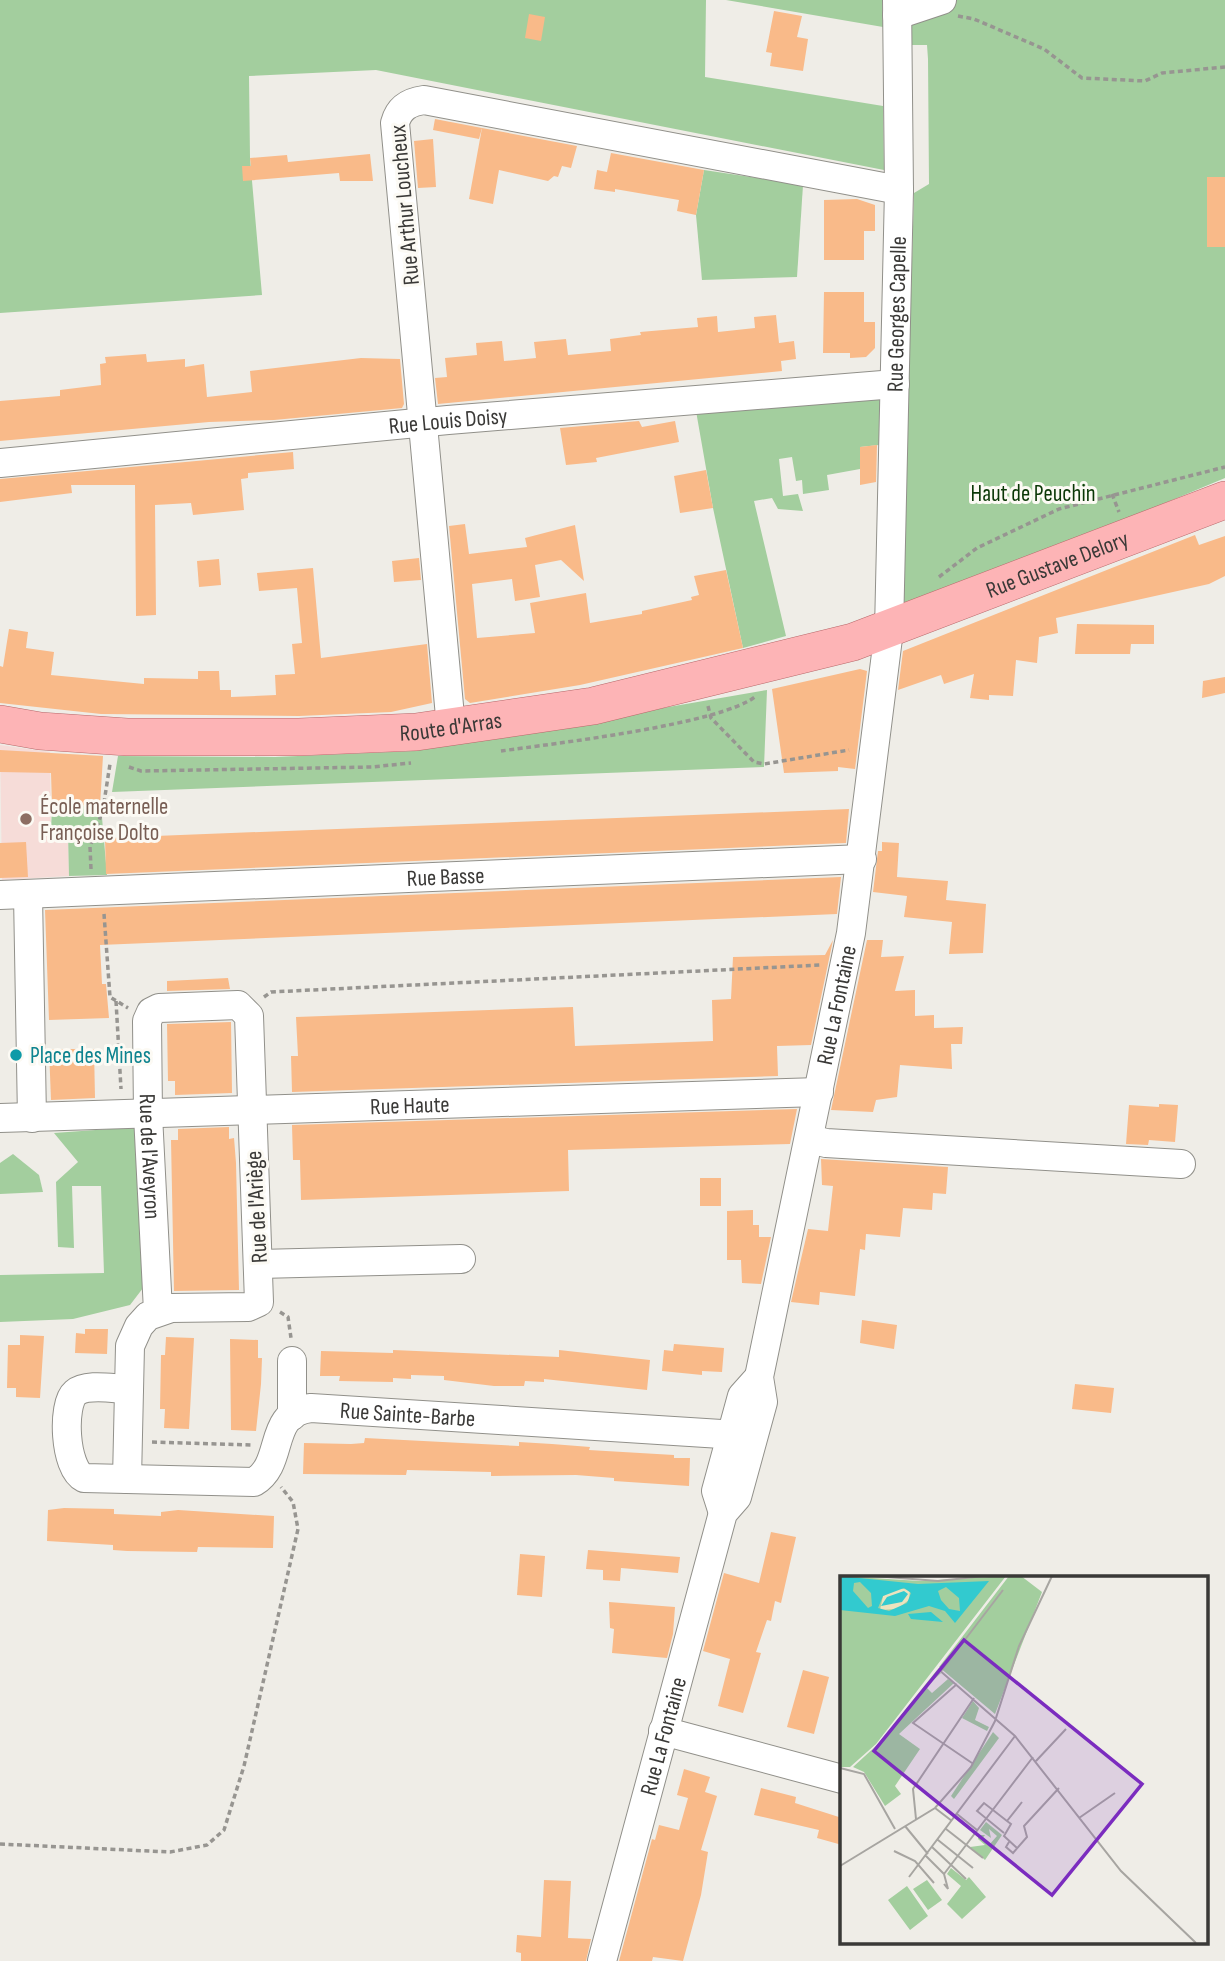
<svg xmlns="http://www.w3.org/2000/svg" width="1225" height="1961" font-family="'Sofia Sans Condensed',sans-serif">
  <rect width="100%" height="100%" fill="#efede7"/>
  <path fill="#f6dcd8" d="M0 745 50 752 51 832H68L69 876 2 880Z"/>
  <g fill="#a3ce9e">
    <path d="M0 0H706L705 77 883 106 884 170 376 70 249 76 250 158 262 295 0 313Z"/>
    <path d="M726 0H882L883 27Z"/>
    <path d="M909 0H1225V177L1207 247H1225V478L916 607 902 603 914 193 929 184 928 59 927 45H910Z"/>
    <path d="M704 170 803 185 797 277 702 280 696 215Z"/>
    <path d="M871 394 881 401 879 445 860 447V469L827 475 829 490 803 494 802 480 796 481 792 457 779 459 783 496 798 494 803 511 778 509 772 498 754 501 786 636 743 648 713 508 696 411Z"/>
    <path d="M767 690 764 767 112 792 118 756 275 757 414 751Z"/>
    <path d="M52 805 101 806 107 875 69 876 68 833 51 832Z"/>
    <path d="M137 1127 143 1288 130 1305 73 1319 0 1322V1275L104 1273 101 1186H72L74 1248 58 1247 56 1182 78 1162 54 1133Z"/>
    <path d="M13 1154 39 1175 43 1192 0 1194V1163Z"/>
  </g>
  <g fill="#f9ba89">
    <path d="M774 11 802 16 797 37 808 39 803 71 770 66 772 53 766 52Z"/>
    <path d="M529 14 545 17 541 41 525 38Z"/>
    <path d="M435 119 482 128 479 139 433 130Z"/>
    <path d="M482 128 577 146 571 168 562 166 558 177 554 176 548 181 499 170 493 204 469 199Z"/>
    <path d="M433 139 436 187 418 188 414 141Z"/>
    <path d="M611 153 704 170 696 215 677 211 679 200 615 189V192L594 189 597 170 607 172Z"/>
    <path d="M370 154 373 181H340L339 173 243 181 242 166H251L250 158 287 155 288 162Z"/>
    <rect x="1207" y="177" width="18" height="70"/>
    <path d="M857 199 875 205V231H864V260H824V200Z"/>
    <path d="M824 292H864V322H875V348L866 357 850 358V353H823Z"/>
    <path d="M776 315 779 343 794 341 796 359 781 361 782 371 438 404 435 378 447 377 445 358 477 355 476 343 502 341 504 361 536 358 534 342 566 339 568 355 611 351 610 339 641 335 640 332 698 327 697 318 717 316 718 332 755 328 754 317Z"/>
    <path d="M146 354 147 362 185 359V367L204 364 207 397 252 392 250 371 361 358 400 359 404 404 402 408 274 420 209 422 0 441V401L60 396V390L101 385 100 364 106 363 105 357Z"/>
    <path d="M639 421 642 427 675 421 679 442 596 458 597 462 566 465 560 428Z"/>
    <path d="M877 445 876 482 860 485V447Z"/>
    <path d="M293 452 294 469 248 473V478L241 479 244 510 193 515 191 503 155 505 156 615 136 616 135 485H71L72 493 0 502V479Z"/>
    <path d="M706 470 713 508 680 513 674 476Z"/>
    <path d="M465 524 469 554 527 547 525 538 575 525 584 581 561 560 535 565 540 597 515 601 512 579 472 584 477 638 535 633 530 603 586 593 590 623 642 614V611L692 600 691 597 699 595 694 576 726 570 743 648 580 685 470 703 465 699 449 526Z"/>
    <path d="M1195 535 1199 545 1225 536V576L1209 584 1056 618 1058 633 1039 637 1037 663 1016 660 1013 696 989 695V700L970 698 974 674 944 684 941 675 898 690 903 651Z"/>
    <path d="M419 558 421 580 394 582 392 561Z"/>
    <path d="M219 559 221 585 199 587 197 561Z"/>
    <path d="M313 568 321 658 427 644 432 703 391 712 299 716 101 714 0 703V666L3 667 9 629 28 632 26 648 54 652 51 675 144 684V678L198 679V671H219L220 690H231V697L276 695 275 675 295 674 292 644 302 643 297 588 259 591 257 573Z"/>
    <path d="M1077 624 1154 625V644H1131L1130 654H1075Z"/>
    <path d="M860 669 867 671 855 769 838 767V771L784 773 772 689Z"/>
    <path d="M1225 677V693L1202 698 1203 681Z"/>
    <path d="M0 750 103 756 100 806 52 805 51 773 0 772Z"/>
    <path d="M849 809 846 843 106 874 105 838Z"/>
    <path d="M26 842 28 877 0 878V843Z"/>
    <path d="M882 842 899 843 897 877 948 881 946 900 986 904 983 953 949 954 952 922 904 917 907 896 873 892 878 851H882Z"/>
    <path d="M841 877 837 914 100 945 102 984H106L109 1018 49 1020 45 910Z"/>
    <path d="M833 940 811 1045 777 1046 778 1076 292 1092 291 1056H298L296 1017 573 1007 575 1046 713 1041 712 1000 731 999 733 957 825 955Z"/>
    <path d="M867 940H883L881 957 904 956 895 991 915 990V1016L934 1015V1028L963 1027 962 1044H951L952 1069 900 1065 897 1097 876 1100 873 1112 831 1110Z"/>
    <path d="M228 978 230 989 167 991V981Z"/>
    <path d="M231 1022 232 1093 175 1095V1081H168L167 1024Z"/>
    <path d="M49 1049H94L95 1098 51 1100Z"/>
    <path d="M1159 1104 1178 1105 1175 1142 1149 1140 1148 1145 1126 1144 1129 1105 1159 1107Z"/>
    <path d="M797 1109 790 1144 568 1150 569 1191 301 1200 300 1160H293L292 1125Z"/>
    <path d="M229 1127V1139L234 1138 236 1163 239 1290 174 1291 171 1140H178V1129Z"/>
    <path d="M821 1159 948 1167 946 1194 933 1193 932 1210 903 1208 900 1237 866 1234 865 1250 860 1249 855 1296 820 1292 819 1305 791 1302 808 1229 828 1231 833 1186 822 1185Z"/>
    <rect x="700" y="1178" width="21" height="28"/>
    <path d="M753 1210V1225H759V1237H771L761 1284 742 1283 741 1260H727V1211Z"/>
    <path d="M862 1320 897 1325 894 1349 860 1343Z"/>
    <path d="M85 1329H108L107 1354 75 1353 76 1333 85 1334Z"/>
    <path d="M20 1335 44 1336 40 1398 16 1397V1388H7L8 1345H20Z"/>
    <path d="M166 1337 194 1338 189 1429 164 1428 165 1409H160L161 1355H165Z"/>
    <path d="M230 1339 258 1340V1358H262L261 1384 256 1431 231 1430Z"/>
    <path d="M674 1344 724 1348 722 1372 702 1371V1375L662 1371 664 1350 673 1351Z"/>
    <path d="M393 1350 559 1357V1350L650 1360 647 1390 544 1379V1382L525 1381 524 1386H494L444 1380V1376L411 1375V1379L393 1378V1382L339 1381 340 1376H320L321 1351 393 1353Z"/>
    <path d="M1075 1384 1114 1388 1111 1413 1072 1409Z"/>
    <path d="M365 1438 501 1445 519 1446V1442L552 1444 590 1447 589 1450 674 1455V1458H690L689 1486 614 1481V1478L576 1475 491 1476V1472L407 1470 406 1475 303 1474 304 1443 351 1444 364 1443Z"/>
    <path d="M64 1508 114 1509V1514L161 1516V1512L178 1510 274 1516 273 1548 198 1547 197 1552 127 1551 113 1550V1545L47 1541 48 1510Z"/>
    <path d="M771 1532 796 1537 781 1603 775 1601 771 1621 767 1620 756 1652 761 1653 743 1713 718 1706 730 1659 703 1651 724 1573 759 1583Z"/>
    <path d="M588 1550 680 1557 678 1573 621 1568 620 1581 603 1580V1570L586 1569Z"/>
    <path d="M520 1554 545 1556 542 1597 517 1595Z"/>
    <path d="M609 1602 675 1607 673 1634 667 1658 612 1653 614 1629 610 1628Z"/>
    <path d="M803 1670 829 1677 814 1734 787 1727Z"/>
    <path d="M684 1769 710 1777 705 1792 717 1796 701 1850 708 1852 701 1895 683 1961 653 1957 652 1961H619L652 1839 655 1840 659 1825 679 1830 688 1798 677 1795Z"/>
    <path d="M761 1788 796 1797 795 1803 842 1818V1845L817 1838 819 1830 754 1815Z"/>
    <path d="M544 1880 571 1881 568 1938 591 1939 586 1961H521V1953L516 1952 517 1935 541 1937Z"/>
  </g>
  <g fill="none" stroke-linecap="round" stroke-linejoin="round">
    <defs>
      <g id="minor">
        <path d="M897 15 942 0"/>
        <path id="s1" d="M0 463 448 420 895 384"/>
        <path d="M451 727 395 123C399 108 409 102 424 100L899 190"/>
        <path id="s2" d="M0 895 862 859"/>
        <path d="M28 895 32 1118"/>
        <path id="s3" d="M0 1118 819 1092"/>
        <path d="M809 1139 826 1143 1181 1164"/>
        <path d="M259 1264 461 1259"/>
        <path id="s4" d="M129 1389C114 1389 87 1383 75 1393 62 1404 64 1468 84 1478L254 1482C286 1463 266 1413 311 1408L753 1436"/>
        <path d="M292 1416V1361"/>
        <path id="s5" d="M127 1479 130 1346 139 1326 148 1316 171 1308 248 1307 259 1302 249 1016 238 1005 159 1008 151 1012 147 1021 148 1115 158 1311"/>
        <path d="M723 1513 716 1491 742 1396 759 1377"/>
        <path d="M663 1731 842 1779"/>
        <path id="s6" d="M602 1961 723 1513 737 1497 763 1402 759 1377 851 933 889 630 899 190 897 0"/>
      </g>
      <g id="major">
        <path id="s7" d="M0 724 40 731 127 737H299L416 732 593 706 853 642 1225 500"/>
      </g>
    </defs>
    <use href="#minor" stroke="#91908a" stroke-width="30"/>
    <use href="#major" stroke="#b7686a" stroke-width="38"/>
    <g stroke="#979591" stroke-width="3.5" stroke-dasharray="5 3.5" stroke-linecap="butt">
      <path d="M958 16 974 19 1044 49 1082 78 1145 81 1162 73 1225 67"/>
      <path d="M1112 494 1119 512"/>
      <path d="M939 577 977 548 1059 509 1225 467"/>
      <path d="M708 706 711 718 754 762 764 764 849 750"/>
      <path d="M501 751C551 744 723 724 756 696"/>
      <path d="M129 767 141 771 372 767 411 763"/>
      <path d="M91 869 90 847 103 809 110 764"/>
      <path d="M104 914 110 997 128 1008"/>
      <path d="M264 997 271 992 821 965"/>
      <path d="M116 1001 121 1089"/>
      <path d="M280 1312 288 1317 291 1338"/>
      <path d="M152 1442 252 1445"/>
      <path d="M0 1844 170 1852 207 1845 224 1830 244 1766 298 1529 293 1502 281 1487"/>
    </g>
    <use href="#minor" stroke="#fff" stroke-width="28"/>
    <use href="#major" stroke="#fdb4b6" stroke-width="37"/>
  </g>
  <circle fill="#8d6e63" stroke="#fcfaf4" stroke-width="2.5" cx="26" cy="819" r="7"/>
  <circle fill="#0f9aa8" stroke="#fcfaf4" stroke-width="2.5" cx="16" cy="1055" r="7"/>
  <g text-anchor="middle" stroke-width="6" stroke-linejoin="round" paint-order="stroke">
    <g font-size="23" fill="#3a3937" stroke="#fcfaf4">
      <text transform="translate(404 205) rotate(-95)" y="8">Rue Arthur Loucheux</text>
      <text dy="8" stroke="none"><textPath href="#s6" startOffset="1684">Rue Georges Capelle</textPath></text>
      <text dy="8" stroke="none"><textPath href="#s1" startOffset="450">Rue Louis Doisy</textPath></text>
      <text dy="8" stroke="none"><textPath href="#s7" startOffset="1082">Rue Gustave Delory</textPath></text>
      <text dy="8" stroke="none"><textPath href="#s7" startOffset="452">Route d'Arras</textPath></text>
      <text dy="8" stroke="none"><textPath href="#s2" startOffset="446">Rue Basse</textPath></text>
      <text dy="8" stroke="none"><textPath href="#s6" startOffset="989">Rue La Fontaine</textPath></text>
      <text dy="8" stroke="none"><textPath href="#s3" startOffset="410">Rue Haute</textPath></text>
      <text dy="8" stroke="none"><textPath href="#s5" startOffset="817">Rue de l'Aveyron</textPath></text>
      <text transform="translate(256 1207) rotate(-93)" y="8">Rue de l'Ariège</text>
      <text dy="8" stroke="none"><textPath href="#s4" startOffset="513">Rue Sainte-Barbe</textPath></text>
      <text dy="8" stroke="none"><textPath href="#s6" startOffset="233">Rue La Fontaine</textPath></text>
    </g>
    <g font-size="23" fill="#0a3706" stroke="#fcfaf4">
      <text x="1033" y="501">Haut de Peuchin</text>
    </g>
    <g font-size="23" fill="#785e54" stroke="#fcfaf4" text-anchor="start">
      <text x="40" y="814">École maternelle<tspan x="40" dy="26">Françoise Dolto</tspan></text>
    </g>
    <g font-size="23" fill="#0d838f" stroke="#fcfaf4" text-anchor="start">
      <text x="30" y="1063">Place des Mines</text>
    </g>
  </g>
  <g transform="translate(840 1576)">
    <rect width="368" height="368" fill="#efede7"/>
    <path d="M0 0 80 5 166 0 36 168 10 191H0ZM169 0H181L202 16 155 138 99 91ZM97 94 101 97 86 111 92 117 108 103 114 107 59 158 80 173 55 210 61 218 45 230 24 196 13 191 37 169ZM133 125 139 132 135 144 149 151 147 155 122 142ZM153 156 159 162 114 223 111 220ZM146 246 162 259 145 284 130 271 145 269 138 263 139 259H145L142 263 149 269 157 260 149 253 151 262 140 254ZM111 292 126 304 129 301 146 321 122 343 107 328 121 310 107 298ZM87 304 102 324 88 334 73 313ZM67 310 88 340 70 354 48 324Z" fill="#a3ce9e"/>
    <path d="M58 12 70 14 69 24 57 33 40 34 43 20Z" fill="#ede3be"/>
    <path d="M0 0 78 8 149 5 115 47 105 35 89 30 55 40 0 34ZM20 6 31 17 32 30 28 32 13 15 14 7ZM106 11 119 22 120 35 109 33 101 24 98 15ZM64 12 71 17 67 27 49 35 38 32 43 20ZM64 15 68 18 62 26 41 30 47 21ZM91 36 103 46 71 43 68 38Z" fill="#32cacf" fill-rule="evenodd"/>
    <path fill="none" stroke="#a7a5a1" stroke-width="2" d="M34 0 98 5 144 0M98 93 175 160 281 295 356 367M101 95 163 14M117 108 73 147 132 187M196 185 226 153M0 192 24 198 55 253M95 232 112 245M117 238 137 254M239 242 275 217M76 243 73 213 134 122M167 245 171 248 164 260 177 272M167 245 182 226M65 250 88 278M106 253 143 282M164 257 137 235 144 227 167 245M98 264 133 292M169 266 166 271 173 277 187 261 184 250 219 212M92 271 126 303M54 275 75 285 94 307M86 280 104 298M0 290 95 232 131 191 155 145 179 70 212 0M104 298 193 181M104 298 108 313 104 308M69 301 175 160"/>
    <path fill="#7b2cbf" fill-opacity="0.15" stroke="#7b2cbf" stroke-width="3.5" d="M124 64 302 208 212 319 34 175Z"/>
    <rect width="368" height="368" fill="none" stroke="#3a3937" stroke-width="3.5"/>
  </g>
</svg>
